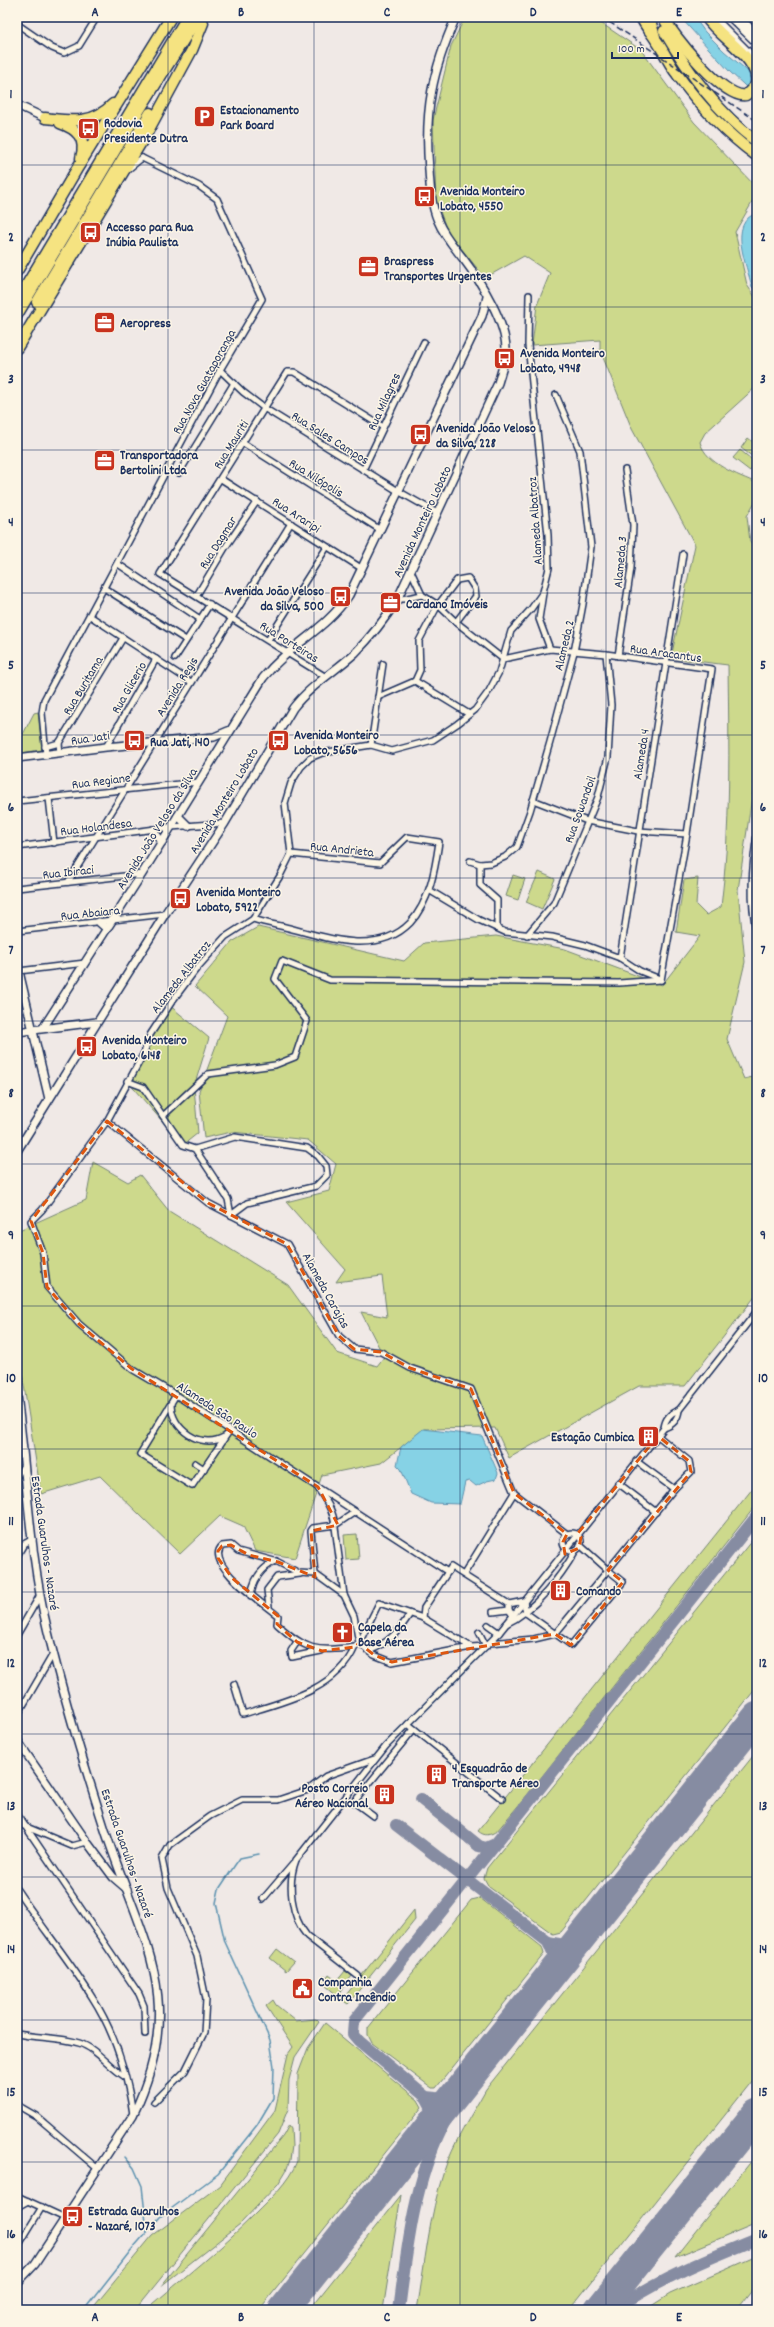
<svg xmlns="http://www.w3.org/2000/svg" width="774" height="2327" font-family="Dekko,sans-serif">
  <rect width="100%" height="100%" fill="#f0e9e6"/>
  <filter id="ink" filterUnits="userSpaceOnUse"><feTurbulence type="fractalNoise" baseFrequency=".025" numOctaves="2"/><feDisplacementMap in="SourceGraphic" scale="8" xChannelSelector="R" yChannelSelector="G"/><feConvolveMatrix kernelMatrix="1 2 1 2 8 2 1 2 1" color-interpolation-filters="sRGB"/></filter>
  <g filter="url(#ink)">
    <g fill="#cdd98c" stroke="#748475">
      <path d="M465 17H592L641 50 694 122 757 188V194L735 232 747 285 757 300V386L705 433 700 442C706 464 738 475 757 483V498L747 516 750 542 757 553V764L738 890 745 962 727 1039 744 1079 757 1076V1294L685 1386H639L509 1458 495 1428 424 1429 381 1463 322 1475 295 1558 255 1551 243 1526 220 1516 180 1554 100 1476 41 1494 21 1366 17 1358V1231L86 1200 93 1162 128 1182 140 1175 169 1211 288 1285 337 1353 377 1366 384 1357 361 1312 387 1317 382 1276 336 1282 345 1269 286 1202 329 1191 336 1164 308 1140 232 1132 204 1138 199 1091 227 1016 195 986 232 942 258 927 404 961 424 943 496 936 565 949 662 985 700 936 676 932 684 880 698 878 696 905 706 915 721 907C731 827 729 745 728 665L671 658 695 545 632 429 600 350V340L532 345 537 305 550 273 524 256 485 278 447 231 436 200 433 120 451 46Z"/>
      <path d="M748 438 757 445V460L741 448Z"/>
      <path d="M740 450 756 463 750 471 733 458Z"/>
      <path d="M38 712 42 750 21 753V738L34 713Z"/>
      <path d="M539 872 555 879 542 909 526 902Z"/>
      <path d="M513 875 525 879 518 900 506 896Z"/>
      <path d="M169 1005 209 1038 194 1087 198 1133 183 1145 127 1081Z"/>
      <path d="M757 1483V1504L528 1794 497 1831C490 1835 485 1837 478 1831Z"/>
      <path d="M357 1534 359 1559 346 1560 344 1535Z"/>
      <path d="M757 1534V1687L561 1932 553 1934 489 1887 484 1878 487 1868Z"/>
      <path d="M757 1751V2075L569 2310H417C425 2264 429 2216 444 2171 453 2143 471 2116 486 2089Z"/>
      <path d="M480 1898 542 1947 544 1954 436 2088H432L372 2043 368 2035V2028L471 1900Z"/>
      <path d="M414 1910 415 1920 348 2004 342 2000Z"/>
      <path d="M277 1949 294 1962 286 1971 270 1958Z"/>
      <path d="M345 1971 352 1976 337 1995 320 1981 324 1976 327 1978 329 1975 337 1981Z"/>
      <path d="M273 2000 276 2005 296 2021 316 2019 319 2022 295 2057 289 2080 288 2109 278 2134 135 2310H91L152 2236 220 2185 275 2110 288 2054 293 2047 266 2006Z"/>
      <path d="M325 2023 418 2100 422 2107 259 2310H146C182 2279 220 2249 254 2215 270 2199 289 2182 297 2161L298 2074 308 2048Z"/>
      <path d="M289 2125 291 2128 292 2146 290 2160 286 2171 278 2184 240 2224 161 2286 283 2136Z"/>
      <path d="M757 2154V2223L675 2257Z"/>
      <path d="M401 2195 383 2310H309Z"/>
      <path d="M757 2256V2283L736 2310H645L670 2294Z"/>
    </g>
    <g fill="#86d2e5" stroke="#5b91af">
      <path d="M680 17H694L705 32 724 51 757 79V97L730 72Z"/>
      <path d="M757 213V292L752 287C747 265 727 223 757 213Z"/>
      <path d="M423 1429 482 1436 498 1473 496 1479 487 1481 476 1486 470 1481 465 1482 460 1504 431 1503 411 1494 401 1469 397 1465 401 1447Z"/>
    </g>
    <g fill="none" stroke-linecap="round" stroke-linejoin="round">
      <g stroke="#5b91af" stroke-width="1.5">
        <path d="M125 2157 134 2168 142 2186 147 2232"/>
        <path d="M84 2310 132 2249 160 2217 218 2174 257 2125 273 2098 274 2067 270 2040 225 1942 216 1903 219 1889 235 1865 240 1858 259 1854"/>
      </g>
      <g stroke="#868ca2" stroke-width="12">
        <path d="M421 1799 479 1846 486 1848 493 1845"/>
        <path d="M396 1825 548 1942 555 1958 553 1972"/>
        <path d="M548 1942 564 1945 579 1939"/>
        <path d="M459 2089 445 2099 426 2097 359 2041 353 2034 354 2021 757 1516"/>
        <path d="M426 2097 432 2108 429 2128"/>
        <path d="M399 2310C407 2248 414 2184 442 2127 453 2104 468 2084 482 2062"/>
        <path d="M614 2310C658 2279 707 2259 757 2239"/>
        <path d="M754 2310 757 2306"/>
      </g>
      <g stroke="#868ca2" stroke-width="30">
        <path d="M283 2310 757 1717"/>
        <path d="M599 2310 757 2113"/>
      </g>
      <defs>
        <g id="street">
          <path d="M17 24 52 48 64 53 79 46 97 17"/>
          <path d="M126 171 142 158"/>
          <path d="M220 370 243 392 264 408 398 491 437 513"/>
          <path d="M243 443 379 529"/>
          <path d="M363 470 424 342"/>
          <path d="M179 473 234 383"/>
          <path d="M221 479 361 568"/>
          <path d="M757 520V531"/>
          <path d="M118 564 200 619"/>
          <path d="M411 571 422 595 438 605 456 622 503 659 550 649 606 654 712 669 687 834 661 980"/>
          <path d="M104 588 186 640"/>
          <path d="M543 593 539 619 550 649"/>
          <path d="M197 595 225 548 257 501"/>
          <path d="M397 600 422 595"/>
          <path d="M90 616 191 682"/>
          <path d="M268 640 327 547"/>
          <path d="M618 656 631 568 633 525 625 470"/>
          <path d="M175 658 210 604"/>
          <path d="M326 677 160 574 287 372H294L383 427"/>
          <path d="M415 681 420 670 419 641 438 605 457 580 468 578 475 589 476 596 456 622"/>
          <path d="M378 697 415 681 469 714"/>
          <path d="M371 745 383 664"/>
          <path d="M45 747 59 743"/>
          <path d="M106 747 156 659"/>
          <path d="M60 753 59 743 123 638"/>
          <path d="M46 755 42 713 44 700 220 370 262 299 217 199 199 186 142 158"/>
          <path d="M49 798 54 843"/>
          <path d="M533 800 587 821 638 831 687 834"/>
          <path d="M17 801 199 782"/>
          <path d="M757 834C752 868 749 900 757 934"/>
          <path d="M17 847 171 827 225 823"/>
          <path d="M470 861 480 864 491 863 505 857 517 847 530 811 550 742 574 652 583 604 591 547 580 451 556 395"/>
          <path d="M480 864V885L497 900V928"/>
          <path d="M68 882 291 523"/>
          <path d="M17 888 142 874"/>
          <path d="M429 890 479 920 505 932 552 937 585 945 620 958 640 971 660 979"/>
          <path d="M253 919C265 923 277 925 289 928 326 938 378 956 410 923 430 901 435 870 439 842L407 837 380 863 291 854"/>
          <path d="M17 931 165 914"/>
          <path d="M527 935 554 903 598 797 608 757 611 705 606 654"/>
          <path d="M620 958 683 554"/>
          <path d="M19 971 85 963"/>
          <path d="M127 1081 143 1087 183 1145 195 1149 235 1137 307 1148 318 1156 326 1166 327 1175 316 1186 247 1203 231 1215 228 1199 195 1149"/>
          <path d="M163 1116 208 1074 275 1065 295 1057 307 1021 275 979 282 961 330 980 619 983 661 980"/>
          <path d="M107 1121 208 1203 287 1244 339 1336 354 1349 381 1352 410 1368 471 1389 514 1493 464 1574"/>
          <path d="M176 1395 140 1454 192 1486 230 1430"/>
          <path d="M171 1404C171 1429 201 1450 224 1437"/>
          <path d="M664 1428C665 1419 670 1413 679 1410L757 1311"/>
          <path d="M636 1461 674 1489"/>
          <path d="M195 1463 204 1469"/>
          <path d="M17 1476 24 1465"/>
          <path d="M618 1483 656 1512"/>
          <path d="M319 1490C327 1502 334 1512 335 1527L344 1595 354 1616 359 1643 355 1647C315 1652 307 1651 277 1624L278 1616C267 1606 203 1564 222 1546L231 1545 238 1551 278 1562 299 1573 315 1574 311 1531 313 1528 335 1525 337 1524 355 1512"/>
          <path d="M514 1493 567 1534"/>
          <circle cx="572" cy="1542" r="9"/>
          <path d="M580 1545 608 1570 674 1489 691 1472 689 1461 658 1436"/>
          <path d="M17 1556 24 1544 33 1539"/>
          <path d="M448 1572 171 1392 132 1369 79 1324 47 1287 43 1253 31 1221 42 1210 107 1121 144 1053 150 1035 173 1000 197 968 225 937 253 919 280 876 291 854 285 803 291 783 301 767 310 758 322 753 371 745 392 751 433 740 457 724 475 710 489 691 499 672 511 631 531 609 543 592 549 568 548 535 528 345 529 295"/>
          <path d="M315 1574 344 1595"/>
          <path d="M251 1596C253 1579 261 1568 276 1561"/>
          <path d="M509 1604 524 1601 526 1613"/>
          <path d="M509 1604V1610L514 1617"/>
          <path d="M269 1607 267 1590 277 1577 300 1574"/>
          <path d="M493 1612 509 1610"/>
          <path d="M423 1618 424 1608 451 1567 509 1604"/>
          <path d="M506 1624C535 1610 560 1578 576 1550"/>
          <path d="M488 1625 499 1633"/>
          <path d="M17 1635 40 1595"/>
          <path d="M297 1642 291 1651 292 1657 321 1651"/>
          <path d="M489 1643 534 1639 555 1634 608 1570 623 1582 571 1645 526 1613"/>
          <path d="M471 1647 392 1662 374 1655 359 1643 379 1603 423 1618 471 1647 486 1646 479 1632"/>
          <path d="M369 1651C389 1643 399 1631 410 1614"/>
          <path d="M234 1684 243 1714C283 1702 337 1690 355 1647"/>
          <path d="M17 1716 53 1654"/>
          <path d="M408 1724 502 1799"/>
          <path d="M17 1814 139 1994 144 2006 145 2034"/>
          <path d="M373 1816 354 1802 414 1729"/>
          <path d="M17 1823 72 1846 87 1842"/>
          <path d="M17 1890C41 1926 69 1960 92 1997 114 2031 127 2074 133 2114"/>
          <path d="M263 1899 293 1864"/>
          <path d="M358 1976 307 1936C291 1917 287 1883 296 1860L386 1746 499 1633 664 1428C673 1425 678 1419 679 1410"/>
          <path d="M17 2034C37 2038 59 2037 79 2043 96 2048 109 2067 124 2076"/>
          <path d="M154 2102 185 2071 204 2033 206 1999 197 1956 168 1888 162 1859 170 1845 210 1816 242 1800H278L308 1790 326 1776 374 1759"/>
          <path d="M17 2105 36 2116 98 2169"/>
          <path d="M17 2196 65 2218"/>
          <path d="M17 2207 28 2201"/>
          <path d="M17 2248 42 2207"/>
        </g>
        <g id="secondary">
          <path d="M713 17 757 61"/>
          <path d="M730 17 757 43"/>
          <path d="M739 17 757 35"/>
          <path d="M17 105 45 118"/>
          <path d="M17 758 106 747 214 737 228 731"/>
          <path d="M178 816 188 826"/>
          <path d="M153 830 162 842"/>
          <path d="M99 922 107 929"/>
          <path d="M17 963 49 1099"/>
          <path d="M43 1028 142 874 263 678C289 645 326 630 349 595L482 316 487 297"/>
          <path d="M17 1032 97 1022"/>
          <path d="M17 1151 165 914 225 823 293 708C310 686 334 672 355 653 371 637 385 619 397 600L498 383C501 373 505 362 506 351 507 324 481 282 465 261 455 248 444 236 438 221 431 205 430 187 429 170 424 111 432 71 456 17"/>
          <path d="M17 1395C27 1474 29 1555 48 1632 64 1698 84 1765 105 1830 141 1940 189 1998 133 2115L35 2264 17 2283"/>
          <path d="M17 1740 87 1842 113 1877 127 1889"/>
        </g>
        <g id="highway">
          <path d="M641 17C645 26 651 32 656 40 664 51 669 64 677 74 699 105 727 134 757 156"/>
          <path d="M649 17 655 37"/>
          <path d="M663 17C673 35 724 100 746 95L756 85C761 58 720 39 706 17"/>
          <path d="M664 31C689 73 717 112 757 142"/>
          <path d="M45 118C72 121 92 125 113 104"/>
          <path d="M60 123C77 129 87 138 81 158"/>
          <path d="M17 271 78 167 171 17"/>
          <path d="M17 301 187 17"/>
          <path d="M37 302 150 113"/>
          <path d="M17 315 135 117 198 17"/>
          <path d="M17 348 148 131 192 50 203 23"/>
        </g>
      </defs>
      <use href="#street" stroke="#1b2f5e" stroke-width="8"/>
      <use href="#secondary" stroke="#1b2f5e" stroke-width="10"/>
      <use href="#highway" stroke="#1b2f5e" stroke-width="13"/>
      <use href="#street" stroke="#fcf5e5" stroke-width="5"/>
      <use href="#secondary" stroke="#fcf5e5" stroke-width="7"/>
      <use href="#highway" stroke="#f5e381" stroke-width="10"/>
      <path stroke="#1b2f5e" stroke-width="1.5" stroke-dasharray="6 3" stroke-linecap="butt" d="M602 17 757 121"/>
    </g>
  </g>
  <path fill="none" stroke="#de5710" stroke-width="3" stroke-dasharray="8 5" stroke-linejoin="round" d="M107 1121 208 1203 287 1244 339 1336 354 1349 381 1352 410 1368 471 1389 514 1493 567 1534 563 1542 565 1554 579 1548 581 1537 578 1533 658 1436 689 1461 691 1472 608 1570 623 1582 571 1645 555 1634 392 1662 374 1655 359 1643 355 1647 322 1651 297 1642 277 1624 278 1616 232 1578 218 1558V1551L222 1546 231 1545 249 1555 278 1562 315 1577 311 1531 338 1525 318 1487 132 1369 79 1324 47 1287 43 1253 31 1221Z"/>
  <path fill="none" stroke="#1b2f5e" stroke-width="1" stroke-opacity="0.55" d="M168 17V2310M314 17V2310M460 17V2310M606 17V2310M17 165H757M17 307H757M17 450H757M17 593H757M17 735H757M17 878H757M17 1021H757M17 1164H757M17 1306H757M17 1449H757M17 1592H757M17 1734H757M17 1877H757M17 2020H757M17 2162H757"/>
  <defs>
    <symbol id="parking-square" viewBox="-11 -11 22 22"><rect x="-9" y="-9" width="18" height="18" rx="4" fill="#c8321e" stroke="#fcf5e5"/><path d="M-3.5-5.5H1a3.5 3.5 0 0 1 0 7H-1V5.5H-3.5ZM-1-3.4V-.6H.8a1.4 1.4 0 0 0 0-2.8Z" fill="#fff"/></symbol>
    <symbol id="bus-square" viewBox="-11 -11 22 22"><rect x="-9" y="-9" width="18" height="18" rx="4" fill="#c8321e" stroke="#fcf5e5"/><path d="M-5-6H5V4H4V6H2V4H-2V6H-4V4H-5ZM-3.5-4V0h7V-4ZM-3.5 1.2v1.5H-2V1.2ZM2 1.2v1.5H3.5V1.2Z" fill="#fff"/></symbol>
    <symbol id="office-square" viewBox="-11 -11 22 22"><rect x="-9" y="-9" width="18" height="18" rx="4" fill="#c8321e" stroke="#fcf5e5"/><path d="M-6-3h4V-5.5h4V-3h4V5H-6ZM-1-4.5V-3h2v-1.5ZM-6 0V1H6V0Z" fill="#fff"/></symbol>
    <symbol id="building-square" viewBox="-11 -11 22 22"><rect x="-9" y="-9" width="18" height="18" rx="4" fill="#c8321e" stroke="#fcf5e5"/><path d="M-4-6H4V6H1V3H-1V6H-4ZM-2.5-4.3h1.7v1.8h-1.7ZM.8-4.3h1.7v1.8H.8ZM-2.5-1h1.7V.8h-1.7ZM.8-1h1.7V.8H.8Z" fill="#fff"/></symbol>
    <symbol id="church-square" viewBox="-11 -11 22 22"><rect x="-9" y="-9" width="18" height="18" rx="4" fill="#c8321e" stroke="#fcf5e5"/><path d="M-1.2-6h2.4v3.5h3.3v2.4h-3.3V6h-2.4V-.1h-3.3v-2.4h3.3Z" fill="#fff"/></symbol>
    <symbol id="civic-square" viewBox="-11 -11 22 22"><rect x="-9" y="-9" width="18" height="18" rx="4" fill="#c8321e" stroke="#fcf5e5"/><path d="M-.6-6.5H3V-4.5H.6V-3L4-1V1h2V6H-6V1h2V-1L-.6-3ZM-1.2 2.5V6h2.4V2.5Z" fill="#fff"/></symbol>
  </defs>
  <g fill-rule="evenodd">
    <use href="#parking-square" x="192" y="104" width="25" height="25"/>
    <use href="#bus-square" x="76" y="116" width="25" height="25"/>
    <use href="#bus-square" x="412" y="184" width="25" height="25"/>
    <use href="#bus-square" x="78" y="220" width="25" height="25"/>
    <use href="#office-square" x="356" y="254" width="25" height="25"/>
    <use href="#office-square" x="92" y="310" width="25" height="25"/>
    <use href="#bus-square" x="492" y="346" width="25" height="25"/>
    <use href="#bus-square" x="408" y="422" width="25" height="25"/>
    <use href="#office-square" x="92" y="448" width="25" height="25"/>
    <use href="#bus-square" x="328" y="584" width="25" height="25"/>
    <use href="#office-square" x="378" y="590" width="25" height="25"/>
    <use href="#bus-square" x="122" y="728" width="25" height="25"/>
    <use href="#bus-square" x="266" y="728" width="25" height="25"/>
    <use href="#bus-square" x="168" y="886" width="25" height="25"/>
    <use href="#bus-square" x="74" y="1034" width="25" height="25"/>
    <use href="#building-square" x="636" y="1424" width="25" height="25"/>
    <use href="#building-square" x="548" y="1578" width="25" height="25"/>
    <use href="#church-square" x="330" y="1620" width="25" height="25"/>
    <use href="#building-square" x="424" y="1762" width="25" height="25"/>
    <use href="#building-square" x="372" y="1782" width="25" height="25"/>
    <use href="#civic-square" x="290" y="1976" width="25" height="25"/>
    <use href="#bus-square" x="60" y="2204" width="25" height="25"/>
  </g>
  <g text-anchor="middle" stroke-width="3" stroke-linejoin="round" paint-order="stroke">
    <g font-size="13" font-weight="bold" fill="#1b2f5e" stroke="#fcf5e5" text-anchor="start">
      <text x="220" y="114">Estacionamento<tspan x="220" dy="15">Park Board</tspan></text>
      <text x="104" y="127">Rodovia<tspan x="104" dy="15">Presidente Dutra</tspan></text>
      <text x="440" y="195">Avenida Monteiro<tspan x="440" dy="15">Lobato, 4550</tspan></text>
      <text x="106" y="231">Accesso para Rua<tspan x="106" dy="15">Inúbia Paulista</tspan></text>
      <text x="384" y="265">Braspress<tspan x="384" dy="15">Transportes Urgentes</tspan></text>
      <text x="120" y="327">Aeropress</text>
      <text x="520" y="357">Avenida Monteiro<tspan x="520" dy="15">Lobato, 4948</tspan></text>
      <text x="436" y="432">Avenida João Veloso<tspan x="436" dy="15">da Silva, 228</tspan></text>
      <text x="120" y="459">Transportadora<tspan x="120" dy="15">Bertolini Ltda</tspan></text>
      <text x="324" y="595" text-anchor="end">Avenida João Veloso<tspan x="324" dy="15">da Silva, 500</tspan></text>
      <text x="406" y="608">Cardano Imóveis</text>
      <text x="294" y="739">Avenida Monteiro<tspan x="294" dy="15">Lobato, 5656</tspan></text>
      <text x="150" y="746">Rua Jati, 140</text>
      <text x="196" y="896">Avenida Monteiro<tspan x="196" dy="15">Lobato, 5922</tspan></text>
      <text x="102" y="1044">Avenida Monteiro<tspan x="102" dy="15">Lobato, 6148</tspan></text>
      <text x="634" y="1441" text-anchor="end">Estação Cumbica</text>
      <text x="576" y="1595">Comando</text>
      <text x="358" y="1631">Capela da<tspan x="358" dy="15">Base Aérea</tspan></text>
      <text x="452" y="1772">4 Esquadrão de<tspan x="452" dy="15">Transporte Aéreo</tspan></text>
      <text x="368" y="1792" text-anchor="end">Posto Correio<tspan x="368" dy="15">Aéreo Nacional</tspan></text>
      <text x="318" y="1986">Companhia<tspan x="318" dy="15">Contra Incêndio</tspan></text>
      <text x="88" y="2215">Estrada Guarulhos<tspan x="88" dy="15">- Nazaré, 1073</tspan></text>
    </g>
    <g font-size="13" fill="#1b2f5e" stroke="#fcf5e5">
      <text transform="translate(203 381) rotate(-61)" y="5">Rua Nova Guataporanga</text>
      <text transform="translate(383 401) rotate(-65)" y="5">Rua Milagres</text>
      <text transform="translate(331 437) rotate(32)" y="5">Rua Sales Campos</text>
      <text transform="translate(230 444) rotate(-58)" y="5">Rua Mauriti</text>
      <text transform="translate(317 477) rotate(32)" y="5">Rua Nilópolis</text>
      <text transform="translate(297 514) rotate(33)" y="5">Rua Araripi</text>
      <text transform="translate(421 521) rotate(-65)" y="5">Avenida Monteiro Lobato</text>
      <text transform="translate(534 521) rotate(-94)" y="5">Alameda Albatroz</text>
      <text transform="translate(217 542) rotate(-58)" y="5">Rua Dagmar</text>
      <text transform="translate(619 562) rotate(-85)" y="5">Alameda 3</text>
      <text transform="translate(290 641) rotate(32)" y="5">Rua Porteiras</text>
      <text transform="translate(563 645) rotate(-77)" y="5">Alameda 2</text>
      <text transform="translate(666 652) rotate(8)" y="5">Rua Aracantus</text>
      <text transform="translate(82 685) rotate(-59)" y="5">Rua Buritama</text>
      <text transform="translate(176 686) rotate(-58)" y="5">Avenida Regis</text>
      <text transform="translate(128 687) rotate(-60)" y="5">Rua Glicerio</text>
      <text transform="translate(90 737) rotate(-8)" y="5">Rua Jati</text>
      <text transform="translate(640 754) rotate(-81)" y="5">Alameda 4</text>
      <text transform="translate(101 780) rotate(-7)" y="5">Rua Regiane</text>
      <text transform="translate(223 800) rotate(-59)" y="5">Avenida Monteiro Lobato</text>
      <text transform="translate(579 809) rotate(-70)" y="5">Rua Sowandoil</text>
      <text transform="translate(96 826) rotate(-7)" y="5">Rua Holandesa</text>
      <text transform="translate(156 828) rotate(-58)" y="5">Avenida João Veloso da Silva</text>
      <text transform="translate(342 848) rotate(6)" y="5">Rua Andrieta</text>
      <text transform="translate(68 871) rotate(-6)" y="5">Rua Ibiraci</text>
      <text transform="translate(90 912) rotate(-6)" y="5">Rua Abaiara</text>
      <text transform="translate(180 976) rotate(-52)" y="5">Alameda Albatroz</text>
      <text transform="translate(327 1290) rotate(61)" y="5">Alameda Carajas</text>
      <text transform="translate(218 1409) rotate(33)" y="5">Alameda São Paulo</text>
      <text transform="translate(46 1543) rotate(82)" y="5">Estrada Guarulhos - Nazaré</text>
      <text transform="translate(128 1853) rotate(71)" y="5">Estrada Guarulhos - Nazaré</text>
    </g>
  </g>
  <rect width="774" height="2327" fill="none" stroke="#fcf5e5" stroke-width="44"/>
  <path d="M612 52v6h66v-6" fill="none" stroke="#1b2f5e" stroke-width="2"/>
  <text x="618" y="52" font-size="12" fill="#1b2f5e" stroke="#fcf5e5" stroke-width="3" paint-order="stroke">100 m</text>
  <rect x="22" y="22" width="730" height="2283" fill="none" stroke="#1b2f5e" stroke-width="1.5"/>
  <g font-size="13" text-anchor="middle" font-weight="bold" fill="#1b2f5e">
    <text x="95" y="16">A</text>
    <text x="241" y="16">B</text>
    <text x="387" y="16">C</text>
    <text x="533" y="16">D</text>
    <text x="679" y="16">E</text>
    <text x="11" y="98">1</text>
    <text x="763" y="98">1</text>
    <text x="11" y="241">2</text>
    <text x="763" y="241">2</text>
    <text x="11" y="383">3</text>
    <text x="763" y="383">3</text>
    <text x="11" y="526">4</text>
    <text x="763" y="526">4</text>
    <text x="11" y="669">5</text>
    <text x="763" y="669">5</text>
    <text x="11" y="811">6</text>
    <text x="763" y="811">6</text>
    <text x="11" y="954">7</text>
    <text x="763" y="954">7</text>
    <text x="11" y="1097">8</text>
    <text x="763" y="1097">8</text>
    <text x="11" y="1239">9</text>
    <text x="763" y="1239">9</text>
    <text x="11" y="1382">10</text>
    <text x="763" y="1382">10</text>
    <text x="11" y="1525">11</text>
    <text x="763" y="1525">11</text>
    <text x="11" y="1667">12</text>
    <text x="763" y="1667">12</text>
    <text x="11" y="1810">13</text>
    <text x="763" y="1810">13</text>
    <text x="11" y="1953">14</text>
    <text x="763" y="1953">14</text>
    <text x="11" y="2096">15</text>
    <text x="763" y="2096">15</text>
    <text x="11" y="2238">16</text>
    <text x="763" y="2238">16</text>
    <text x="95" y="2321">A</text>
    <text x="241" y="2321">B</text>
    <text x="387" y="2321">C</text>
    <text x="533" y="2321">D</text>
    <text x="679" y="2321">E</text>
  </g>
</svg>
